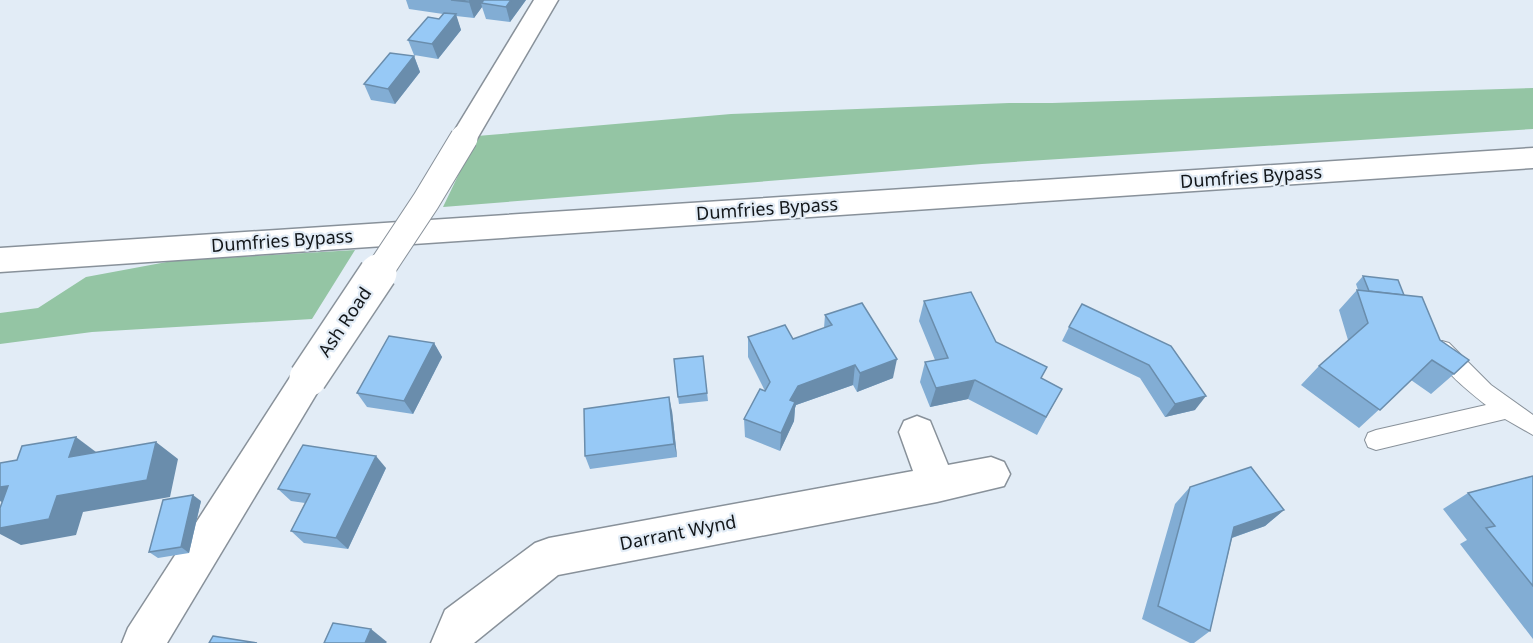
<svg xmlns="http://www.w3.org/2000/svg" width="1533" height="643" font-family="'Noto Sans',sans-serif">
  <rect width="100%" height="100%" fill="#e2ecf6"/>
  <g fill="#94c5a4">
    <path d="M1533 88V129L982 164 443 207 477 136 731 114 1009 103H1052Z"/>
    <path d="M355 250 312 319 92 332 0 344V313L38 308 86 277 172 261Z"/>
  </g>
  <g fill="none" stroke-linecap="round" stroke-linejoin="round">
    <defs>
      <path id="lane" d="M1442 341 1449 343 1491 385 1533 415V435L1505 419 1376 450 1368 447 1365 440 1368 433 1376 430 1486 405C1467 390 1443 371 1432 349L1435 343Z"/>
      <g id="street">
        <path d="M534 0H558L474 144 464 147 454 144 450 138Z"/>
        <path d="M308 363 320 368 325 378 320 388 167 643H122L128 628 296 368Z"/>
        <path d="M917 416 930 421 948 465 991 457 1004 462 1010 474 1004 486 937 502 558 575 474 643H431L445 610 535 543 549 538 913 471 899 432 904 421Z"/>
      </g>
      <path id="highway" d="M1533 148V168L0 272V248Z"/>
    </defs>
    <use href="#lane" stroke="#88919a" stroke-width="2"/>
    <use href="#street" stroke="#88919a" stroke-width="3"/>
    <use href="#highway" stroke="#88919a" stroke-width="3"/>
    <use href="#lane" fill="#fff" fill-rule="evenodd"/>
    <use href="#street" fill="#fff" fill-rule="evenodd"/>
    <use href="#highway" fill="#fff" fill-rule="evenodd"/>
    <defs>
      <path id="street-bridge-far1" d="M377 275 426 201 464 138"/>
      <path id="street-bridge" d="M308 378 378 273"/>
    </defs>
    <use href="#street-bridge-far1" stroke="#88919a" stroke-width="29" stroke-linecap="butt"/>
    <use href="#street-bridge" stroke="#88919a" stroke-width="40" stroke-linecap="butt"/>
    <use href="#street-bridge-far1" stroke="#fff" stroke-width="27"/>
    <use href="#street-bridge" stroke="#fff" stroke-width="37"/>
  </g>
  <g fill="#82add4">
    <path d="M406 0H526L510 22 486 19 482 7 474 18 456 16 461 30 438 59 414 55 408 40 439 19 443 14 409 9Z"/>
    <path d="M414 56 420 72 395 104 371 100 364 84Z"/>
    <path d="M1363 276 1404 295 1454 374 1431 394 1411 380 1359 428 1301 385 1319 366 1348 340 1339 310 1357 290H1358L1356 284Z"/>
    <path d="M924 301 996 342 1047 367 1041 378 1062 389 1037 435 968 399 930 407 920 382 925 362 935 360 919 321Z"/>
    <path d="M825 315 893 378 857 392 853 385 796 405 795 408 794 421 780 451 745 437 744 419 765 391 748 357V337L793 339 824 328Z"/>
    <path d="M1069 327 1171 346 1195 410 1165 417 1140 378 1062 341Z"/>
    <path d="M434 343 442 357 413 414 367 407 357 393Z"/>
    <path d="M703 356 708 401 679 404 678 397Z"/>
    <path d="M672 411 677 457 590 469 585 456Z"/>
    <path d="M386 468 348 549 304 543 291 531 305 503 291 501 278 489Z"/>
    <path d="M1533 476V639L1460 544 1467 540 1443 509 1468 493Z"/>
    <path d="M1190 487 1284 510 1265 526 1232 538 1210 631 1194 643H1190L1142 619 1175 504Z"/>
    <path d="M201 501 189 553 158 558 149 552Z"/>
  </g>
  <g fill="#6a8dac">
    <path d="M471 0H487L481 3 482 7 474 18 469 2Z"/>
    <path d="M511 0H526L510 22 506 7Z"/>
    <path d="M456 14 461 30 438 59 432 44Z"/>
    <path d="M414 56 420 72 395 104 388 89Z"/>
    <path d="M434 343 442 357 413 414 404 401Z"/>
    <path d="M897 359 893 378 857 392 860 373Z"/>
    <path d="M855 365 853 385 796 405 795 408 794 421 780 451 781 433 790 400 798 386Z"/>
    <path d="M975 380 968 399 930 407 936 388Z"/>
    <path d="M1206 396 1195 410 1165 417 1175 404Z"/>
    <path d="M669 397 672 411 677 457 674 444Z"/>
    <path d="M76 437 100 455 69 457Z"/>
    <path d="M156 442 178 459 170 497 83 512 76 535 21 545 0 534V528L57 496Z"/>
    <path d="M376 456 386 468 348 549 336 538Z"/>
    <path d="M8 486 10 507 0 501V487Z"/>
    <path d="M193 495 201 501 189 553 181 547Z"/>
    <path d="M1284 510 1265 526 1217 543 1234 527Z"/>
    <path d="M371 629 387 642 386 643H365Z"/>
  </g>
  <g fill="#97c9f6" stroke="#6a8dac" stroke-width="1.5">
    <path d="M451 0H471L469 2Z"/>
    <path d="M484 0H511L506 7 481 3Z"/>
    <path d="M444 13 456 14 432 44 408 40 428 17 439 19Z"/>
    <path d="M390 53 414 56 388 89 364 84Z"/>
    <path d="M1363 276 1398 280 1404 295 1369 291Z"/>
    <path d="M1357 290 1422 297 1440 340 1469 360 1454 374 1432 360 1380 410 1319 366 1368 323Z"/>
    <path d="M971 292 996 342 1047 367 1041 378 1062 389 1046 417 975 380 936 388 925 362 948 358 924 301Z"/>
    <path d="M862 303 897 359 860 373 855 365 798 386 790 400 795 402 781 433 744 419 760 389 765 391 770 382 748 337 785 325 793 339 832 325 825 315Z"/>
    <path d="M1082 304 1171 346 1206 396 1175 404 1149 365 1069 327Z"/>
    <path d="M389 336 434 343 404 401 357 393Z"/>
    <path d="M703 356 707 393 678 397 674 359Z"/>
    <path d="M669 397 674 444 585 456 584 409Z"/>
    <path d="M76 437 69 457 156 442 147 480 57 496 49 519 0 528V508L8 486 0 487V463L17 460 22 446Z"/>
    <path d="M303 445 376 456 336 538 291 531 310 494 278 489Z"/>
    <path d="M1251 467 1284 510 1234 527 1210 631 1158 606 1190 487Z"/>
    <path d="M1533 476V586L1486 528 1495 526 1468 493Z"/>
    <path d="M193 495 181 547 149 552 163 500Z"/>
    <path d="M333 623 371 629 365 643H324Z"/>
    <path d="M213 636 257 643H209Z"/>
  </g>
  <g text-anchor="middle" stroke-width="4.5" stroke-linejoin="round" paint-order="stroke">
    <g font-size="18" fill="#121619" stroke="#e2ecf6">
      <text transform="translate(1251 177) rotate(-4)" y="6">Dumfries Bypass</text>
      <text transform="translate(767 209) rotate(-4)" y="6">Dumfries Bypass</text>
      <text transform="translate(282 241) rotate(-4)" y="6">Dumfries Bypass</text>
      <text transform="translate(345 322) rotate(-56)" y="6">Ash Road</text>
      <text transform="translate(678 533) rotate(-11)" y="6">Darrant Wynd</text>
    </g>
  </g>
</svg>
